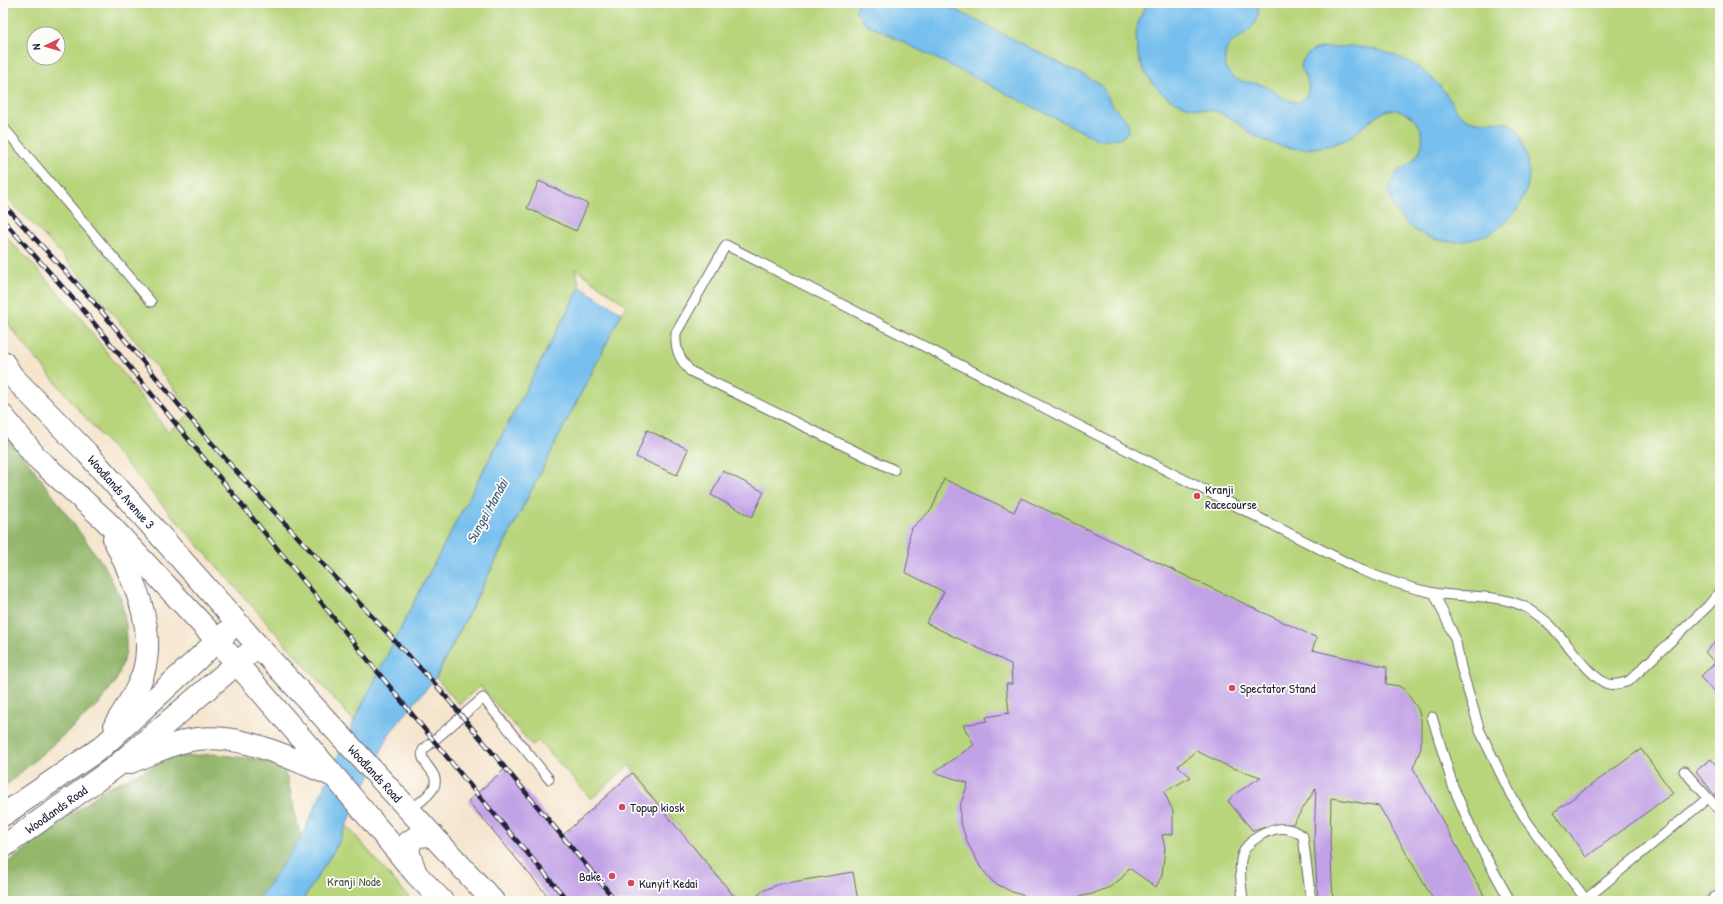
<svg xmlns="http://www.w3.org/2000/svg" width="1723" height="904" font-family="'Patrick Hand',sans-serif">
  <rect width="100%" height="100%" fill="#fdfcf7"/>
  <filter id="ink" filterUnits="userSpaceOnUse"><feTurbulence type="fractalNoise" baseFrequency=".025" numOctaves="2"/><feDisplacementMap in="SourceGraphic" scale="8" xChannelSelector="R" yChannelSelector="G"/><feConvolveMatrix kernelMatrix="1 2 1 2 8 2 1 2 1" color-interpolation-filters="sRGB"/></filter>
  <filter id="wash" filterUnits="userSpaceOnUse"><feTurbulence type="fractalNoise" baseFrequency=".012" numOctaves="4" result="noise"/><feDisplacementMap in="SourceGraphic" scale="16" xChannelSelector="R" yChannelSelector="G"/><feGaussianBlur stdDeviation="0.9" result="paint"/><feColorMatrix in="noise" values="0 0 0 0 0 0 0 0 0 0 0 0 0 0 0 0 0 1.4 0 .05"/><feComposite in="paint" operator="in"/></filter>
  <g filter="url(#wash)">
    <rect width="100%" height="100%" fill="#f5e5cd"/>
    <g fill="#b8d57b" stroke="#6d7c5b" fill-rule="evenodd">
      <path d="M3 3H1720V901H733L736 898 629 765 591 799 539 741 532 745 480 686 459 704 436 678 626 305 575 268 580 287 417 596 354 721 83 415 14 332 3 314V234L28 259 79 316 168 432 193 412C132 338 73 260 3 195ZM34 34H58V58H34Z"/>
      <path d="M346 825 412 901H302L337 846Z"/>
    </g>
    <g fill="#92b66b" stroke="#5a6c53">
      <path d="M3 431 30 464 105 567 121 599 126 625V652L117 679 98 705 3 788Z"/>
      <path d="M214 754 256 759 282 765 287 778 301 838 257 901H3V865L13 859 106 788 174 757Z"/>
    </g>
    <g fill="#76bfee" stroke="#4c7094">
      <path d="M859 3H942L1095 81C1105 87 1107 98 1113 106 1117 112 1125 117 1128 123 1134 139 1109 141 1099 140L865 23 855 11Z"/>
      <path d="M1147 3H1258C1259 10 1258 18 1254 24 1243 42 1220 38 1226 67 1227 72 1235 80 1241 81 1247 83 1253 82 1259 84 1276 89 1282 103 1300 102 1324 82 1287 72 1308 54 1315 47 1328 47 1337 47 1372 44 1409 56 1435 81 1445 90 1451 103 1459 113 1476 133 1504 110 1518 132 1521 136 1522 142 1524 147 1551 218 1459 273 1405 222 1392 210 1383 188 1397 173 1401 168 1405 168 1409 164 1419 157 1424 145 1422 133 1420 125 1415 118 1407 114 1382 99 1367 128 1347 139 1337 144 1324 147 1313 148 1293 151 1271 145 1254 135 1244 129 1236 120 1225 115 1211 108 1195 110 1181 104 1150 92 1132 60 1137 27 1139 18 1143 11 1147 3Z"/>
      <path d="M580 287 622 313 436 677 389 734 337 846 302 901H257L301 838 354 721 417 596Z"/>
    </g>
    <g id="blocks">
      <g fill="#c2a2e6">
        <path d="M539 181 588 204 576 231 527 208Z"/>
        <path d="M647 430 688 449 677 475 636 457Z"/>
        <path d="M723 471 764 492 752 517 711 495Z"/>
        <path d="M944 479 1014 512 1021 498 1317 638 1312 650 1387 667 1386 684 1399 686 1405 690 1418 709 1421 719V748L1413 768 1487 901H1434L1379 806 1331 798 1330 840 1333 901H1318L1314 840 1316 788 1293 824H1275L1253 831 1228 801 1235 794 1261 777 1230 767 1196 751 1178 766 1191 777 1164 792 1173 811V834L1162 835 1165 848 1162 875 1156 887 1129 868 1123 877 1110 887 1092 894 1064 900 1035 899 1012 892 993 882 981 868 967 842 960 820V806L968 783 934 772 974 745 963 725 987 721 986 717 1009 713 1006 684H1012L1011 664 926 623 944 592 905 572 909 555V538L912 528 932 509Z"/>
        <path d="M1720 638V698L1700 677 1715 663 1705 652Z"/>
        <path d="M1641 749 1673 793 1586 857 1554 812Z"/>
        <path d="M1711 759 1720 770V802L1696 771Z"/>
        <path d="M506 768 563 835 632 773 738 901H552L468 801Z"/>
        <path d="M853 872 858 901H751L764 890 780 884Z"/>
      </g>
    </g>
  </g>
  <g filter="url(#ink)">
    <use href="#blocks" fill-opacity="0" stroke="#6c666e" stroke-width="1"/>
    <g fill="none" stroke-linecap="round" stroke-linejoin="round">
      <defs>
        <g id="lane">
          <path d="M3 127 151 302"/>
          <path d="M894 470 690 371C679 358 675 350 676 333L726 245 1361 570C1385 580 1409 588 1434 593 1464 598 1499 593 1527 608 1534 612 1542 618 1549 624 1563 637 1592 680 1608 684 1616 686 1622 683 1629 681L1708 606 1720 592"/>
          <path d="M1434 593 1455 638 1461 667 1480 731 1511 795 1528 823 1587 901"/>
          <path d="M1432 717 1453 786 1475 837 1510 901"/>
          <path d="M1684 771 1720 811"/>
          <path d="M409 811C417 804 430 796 434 787 441 772 418 764 423 750L483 698 549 779"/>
          <path d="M1586 899 1708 798"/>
          <path d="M1243 901C1242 888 1239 873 1241 860 1244 840 1273 824 1292 830 1296 832 1300 834 1303 836L1311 901"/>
          <path d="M1710 901 1720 893"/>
        </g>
        <g id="primary">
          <path id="s1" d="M3 362 12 376 87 453 258 646 493 901"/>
          <path d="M3 416 36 457 106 521 213 636 335 777 416 874 442 901"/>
          <path d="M114 539C133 579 157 628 143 674 137 692 125 709 115 725"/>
          <path d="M128 763C146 756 164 747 182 742 233 728 285 756 331 775"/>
          <path d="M3 815 102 747 228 631"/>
          <path id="s2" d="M3 847 114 768 248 654"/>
          <path d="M415 871 409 854V842L418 836 432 835"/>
        </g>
      </defs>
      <use href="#lane" stroke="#6c666e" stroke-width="11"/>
      <use href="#primary" stroke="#6c666e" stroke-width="24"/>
      <use href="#lane" stroke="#fff" stroke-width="9"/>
      <use href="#primary" stroke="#fff" stroke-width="22"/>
      <defs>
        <g id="rail">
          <path d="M3 204 92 300 188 416 237 472 437 686 616 901"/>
          <path d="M3 220 84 311 473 789 568 901"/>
        </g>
      </defs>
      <use href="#rail" stroke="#22223b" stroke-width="4.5"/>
      <use href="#rail" stroke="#fdfcf7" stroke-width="3" stroke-dasharray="9" stroke-linecap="butt"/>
    </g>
  </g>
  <g fill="#d1495b" stroke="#fdfcf7" stroke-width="1.5">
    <circle cx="1197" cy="496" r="4"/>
    <circle cx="1232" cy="688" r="4"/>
    <circle cx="622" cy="807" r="4"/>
    <circle cx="612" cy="876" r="4"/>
    <circle cx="631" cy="883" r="4"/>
  </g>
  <g text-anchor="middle" stroke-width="3.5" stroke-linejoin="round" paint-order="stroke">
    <g font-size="13" fill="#22223b" stroke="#fdfcf7" text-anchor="start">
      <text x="1205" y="494">Kranji<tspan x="1205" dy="15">Racecourse</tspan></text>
      <text x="1240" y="693">Spectator Stand</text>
      <text x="630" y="812">Topup kiosk</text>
      <text x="604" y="881" text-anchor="end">Bake.</text>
      <text x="639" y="888">Kunyit Kedai</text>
    </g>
    <g font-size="13" fill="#22223b" stroke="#fdfcf7">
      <text dy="5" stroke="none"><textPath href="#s1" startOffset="176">Woodlands Avenue 3</textPath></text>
      <text dy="5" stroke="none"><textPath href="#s1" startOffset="555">Woodlands Road</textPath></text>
      <text dy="5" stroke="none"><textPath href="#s2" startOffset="65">Woodlands Road</textPath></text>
    </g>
    <g font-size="13" fill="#4f584e" stroke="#fdfcf7">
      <text x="354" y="886">Kranji Node</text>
    </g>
    <g font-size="14" font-style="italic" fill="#3f597a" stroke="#fdfcf7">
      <text transform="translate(487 511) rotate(-61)" y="5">Sungei Mandai</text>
    </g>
  </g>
  <rect width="1723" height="904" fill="none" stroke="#fdfcf7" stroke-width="16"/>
  <g transform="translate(46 46) rotate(265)"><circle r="19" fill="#fdfcf7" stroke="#a5a5ac"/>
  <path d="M0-3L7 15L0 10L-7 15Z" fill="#d1495b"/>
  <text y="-6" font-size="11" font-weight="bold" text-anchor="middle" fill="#22223b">N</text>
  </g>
</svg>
